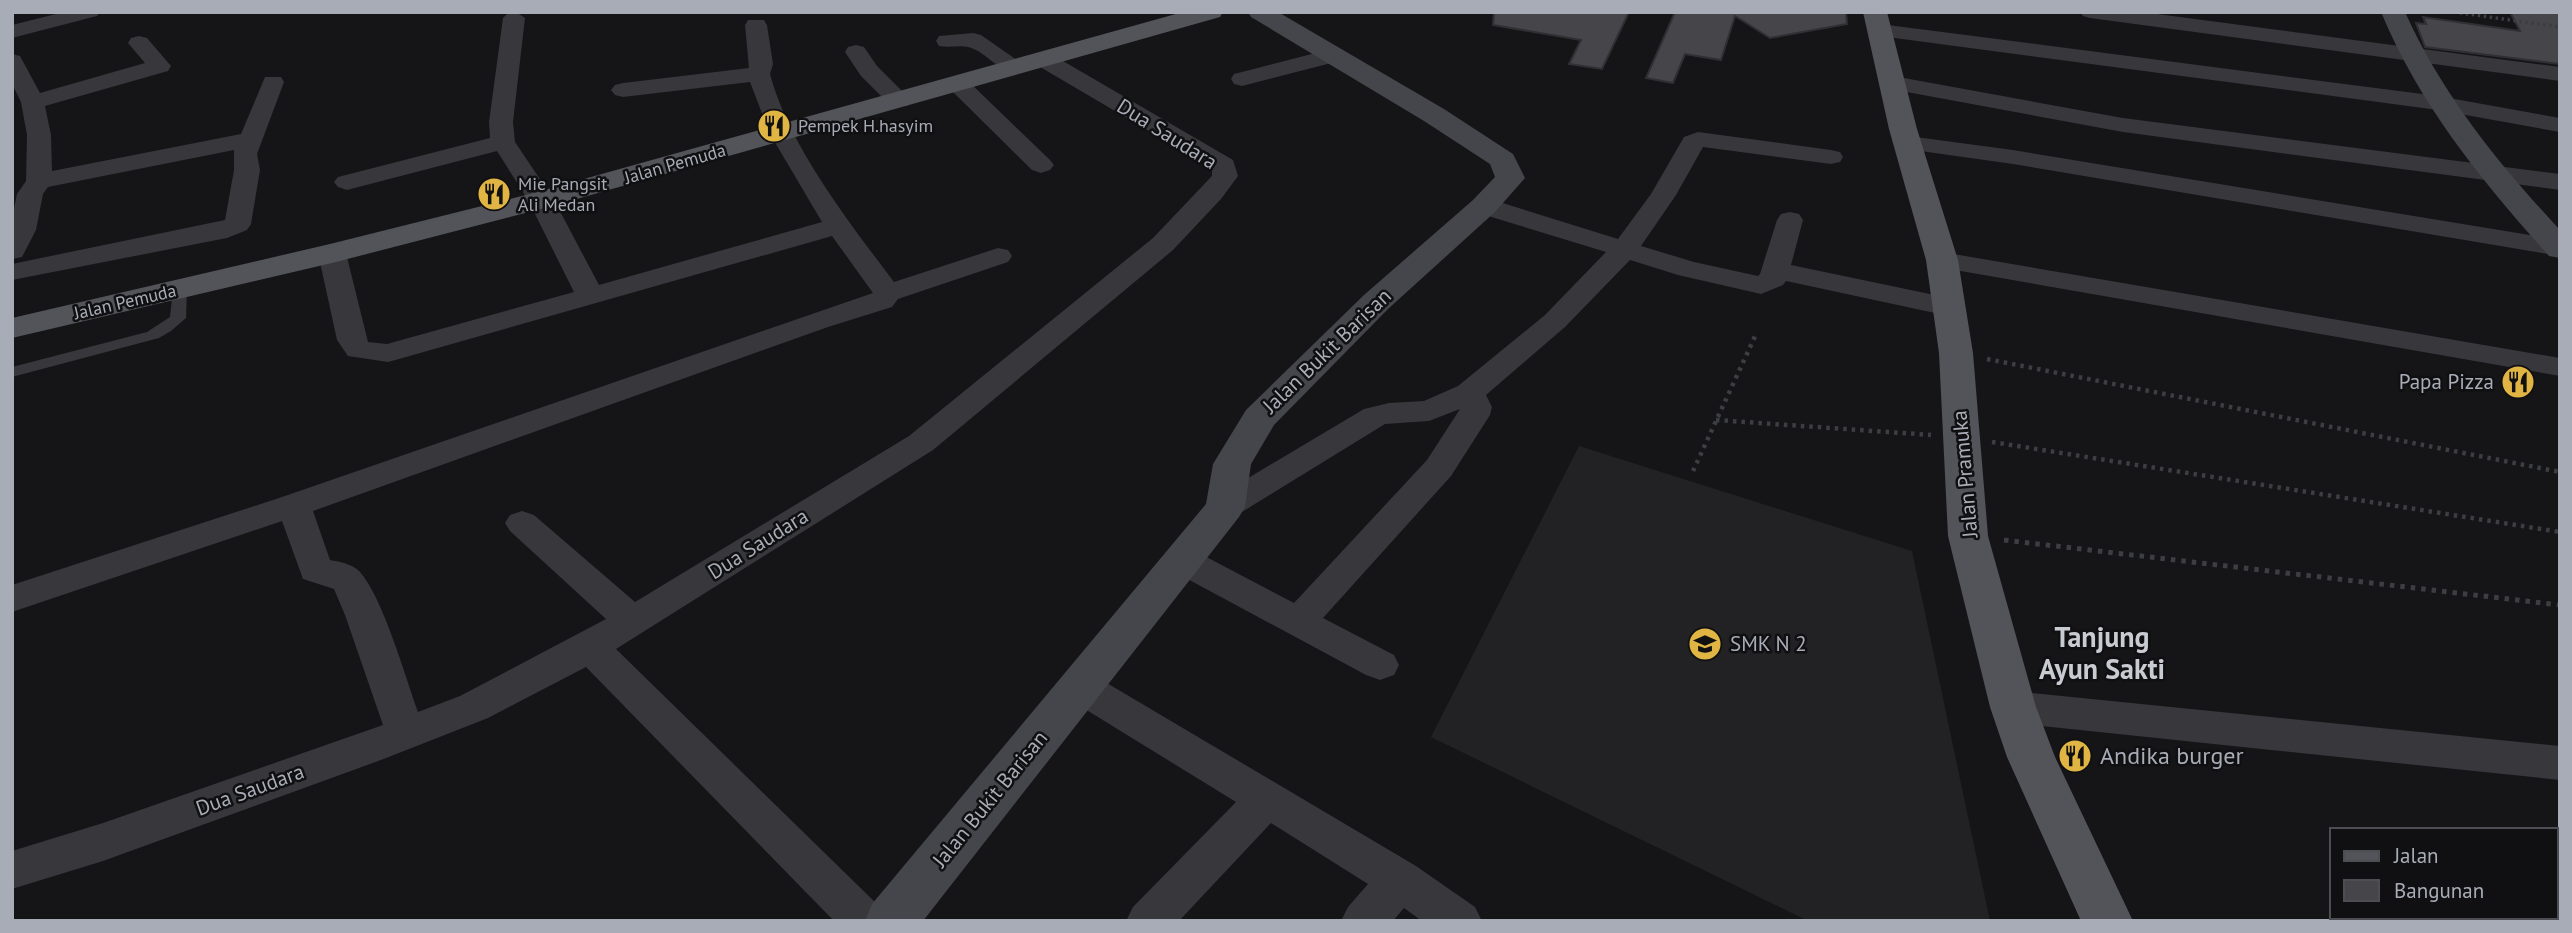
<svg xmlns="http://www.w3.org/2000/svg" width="2572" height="933" font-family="'PT Sans',sans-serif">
  <rect width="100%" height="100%" fill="#151517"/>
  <path fill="#222124" d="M1579 446 1912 551 1990 921H1808L1431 737Z"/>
  <g fill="#45454a" stroke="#302f33" stroke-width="2">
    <path d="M1494 12H1629L1602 69 1569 64 1581 40 1493 25Z"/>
    <path d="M1675 12H1846L1847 24 1770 38 1735 16 1721 60 1685 54 1673 83 1646 78Z"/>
    <path d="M2510 12H2560V64L2425 47 2416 23 2426 24 2423 17 2520 31Z"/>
  </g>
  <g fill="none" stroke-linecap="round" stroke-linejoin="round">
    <path stroke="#3d3e42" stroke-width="3.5" stroke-dasharray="2.5 3.5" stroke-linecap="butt" d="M2454 12 2560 27"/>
    <g stroke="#3d3e42" stroke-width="4.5" stroke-dasharray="3.5 5" stroke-linecap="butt">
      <path d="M1987 359 2560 472"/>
      <path d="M1716 420 1931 435"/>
      <path d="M1992 442 2560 532"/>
      <path d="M1693 471 1757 332"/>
    </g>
    <path stroke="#3d3e42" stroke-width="5" stroke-dasharray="4.5 6" stroke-linecap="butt" d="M2004 540 2560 605"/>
    <path fill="#37373c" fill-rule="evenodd" d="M180 285 187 289 186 318 171 331 159 338 12 377V367L147 332 170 317 173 289Z"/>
    <g fill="#37373c" fill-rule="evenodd">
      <path d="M64 12H100L97 16 12 38V25Z"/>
      <path d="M516 12 525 18 513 122 515 142 554 200 599 285 822 222 770 134 750 82 623 97 615 95 611 90 615 85 623 83 749 68 745 25 748 20H764L767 25 773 64 770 74C789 146 849 222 894 282L998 248 1008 250 1012 256 1008 262 898 299 892 307 828 327 313 511 330 560C340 562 353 564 360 572 383 598 405 676 418 712L460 696 606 619 510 531 505 523 510 515 522 511 534 515 635 602 909 436 1153 238 1212 176V168L1035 64 1032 59 1035 54H1051L1233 160 1238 176 1221 199 1173 250 933 450 616 649 880 907 887 921H834L586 667 488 718 381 760 103 861 12 889V851L103 823 383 725 345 615 334 589 303 579 282 521 12 612V585L282 497 873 293 832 236 399 359 388 362 348 356 337 340 318 253 322 247 332 245 342 247 346 253 368 342 387 344 574 292 528 200 497 151 347 190 338 187 334 182 338 177 490 138 489 122 503 18 507 14Z"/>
      <path d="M2080 12H2142L2560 67V81L2090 18 2083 16Z"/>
      <path d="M1880 24 2438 96 2560 118V132L2438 110 1872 35 1869 30 1872 25Z"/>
      <path d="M973 33 981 35 1027 67 1024 72C1001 78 989 52 968 47 959 45 949 48 939 46L936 41 939 36Z"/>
      <path d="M139 36 147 38 171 66 168 71 45 106 51 135 52 171 241 134 265 77H281L284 82 257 154 260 170 251 224 247 230 227 238 12 280V264L225 220 234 170V150L48 187 43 194 36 230 22 257 12 259V217L17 194 26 181 27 135 21 102 12 84V54L20 56 40 93 145 63 128 43 131 38Z"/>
      <path d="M856 45 864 47 877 66 907 96 911 101 907 106H891L861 76 845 52 848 47Z"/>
      <path d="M1335 48 1343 50 1346 55 1343 60 1242 86 1234 84 1231 79 1234 74Z"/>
      <path d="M1893 76 2123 118 2560 174V190L2123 132 1885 88 1882 83 1885 78Z"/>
      <path d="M958 77 966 79 1050 160 1054 165 1050 170 1041 173 1032 170 950 89 947 84 950 79Z"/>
      <path d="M1698 132 1831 150 1840 152 1843 157 1840 162 1831 164 1703 147 1676 195 1641 246 1694 262 1758 276 1760 274 1777 220 1781 214 1790 212 1799 214 1803 220 1791 265 1949 298 1959 301 1963 307 1959 313 1949 316 1786 281 1783 285 1761 294 1678 275 1630 260 1565 327 1486 395 1492 407 1490 415 1451 476 1323 618 1394 655 1399 665 1394 675 1380 680 1366 675 1169 569 1164 560 1169 551 1182 547 1195 551 1294 603 1427 460 1460 409 1429 421 1385 424 1237 515 1225 519 1213 515 1208 507 1213 499 1364 409 1389 403 1424 401 1458 386 1545 315 1606 252 1475 212 1471 206 1475 200 1484 198 1493 200 1618 239 1651 194 1684 137Z"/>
      <path d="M1908 136 2013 150 2560 240V256L2013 164 1899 148 1896 143 1899 138Z"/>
      <path d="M1942 252 2560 358V376L1932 266 1928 260 1932 254Z"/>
      <path d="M1081 672 1095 676 1416 866 1475 907 1482 921H1422L1404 908 1393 921H1341L1348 907 1368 884 1271 823 1179 921H1126L1133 907 1236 802 1067 698 1061 687 1067 676Z"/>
      <path d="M2013 691 2560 746V780L2013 723 1999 718 1993 707 1999 696Z"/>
    </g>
    <g fill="#45464b" fill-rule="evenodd">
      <path d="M1248 12H1278L1444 109 1513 154 1525 178 1495 212 1388 309 1274 425 1251 464 1245 507 1239 517 923 921H865L872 904 1206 504 1213 464 1246 410 1364 295 1473 200 1495 177 1490 164 1424 121 1251 17Z"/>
      <path d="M2381 12H2405C2443 96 2498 163 2560 230V258L2549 256C2482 181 2420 106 2381 12Z"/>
    </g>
    <g fill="#53545a" fill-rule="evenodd">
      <path d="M1183 12H1223L1220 17 552 206 332 263 12 338V318L330 244 530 194Z"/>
      <path d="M1863 12H1887L1917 129 1958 260 1973 353 1988 536 2036 707 2055 757 2133 921H2081L2007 757 1990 707 1948 536 1939 353 1926 260 1889 129Z"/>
    </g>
  </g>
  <defs>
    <symbol id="restaurant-disc" viewBox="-11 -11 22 22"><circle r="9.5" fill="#e0b544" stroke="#101012"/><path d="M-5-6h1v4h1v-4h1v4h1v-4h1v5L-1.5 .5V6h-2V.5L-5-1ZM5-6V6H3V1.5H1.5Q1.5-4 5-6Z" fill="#111"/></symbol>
    <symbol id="school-disc" viewBox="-11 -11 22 22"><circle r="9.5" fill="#e0b544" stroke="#101012"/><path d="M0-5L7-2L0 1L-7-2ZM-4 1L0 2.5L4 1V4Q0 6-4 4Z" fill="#111"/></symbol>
  </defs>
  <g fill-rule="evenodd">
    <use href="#restaurant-disc" x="755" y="107" width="38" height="38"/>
    <use href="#restaurant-disc" x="475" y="175" width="38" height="38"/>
    <use href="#restaurant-disc" x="2499" y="363" width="38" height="38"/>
    <use href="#school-disc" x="1686" y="625" width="38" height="38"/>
    <use href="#restaurant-disc" x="2056" y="737" width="38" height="38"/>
  </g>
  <g text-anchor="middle" stroke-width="5" stroke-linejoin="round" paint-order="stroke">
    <g font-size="18" fill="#a8acb6" stroke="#101012" text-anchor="start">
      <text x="798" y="132">Pempek H.hasyim</text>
      <text x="518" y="190">Mie Pangsit<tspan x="518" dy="21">Ali Medan</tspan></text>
    </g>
    <g font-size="18" fill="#a8acb6" stroke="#101012">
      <text transform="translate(675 164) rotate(-16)" y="6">Jalan Pemuda</text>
      <text transform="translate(125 302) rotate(-13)" y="6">Jalan Pemuda</text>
    </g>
    <g font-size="21" fill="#a8acb6" stroke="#101012">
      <text transform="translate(1167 134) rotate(32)" y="7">Dua Saudara</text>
      <text transform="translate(1327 351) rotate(-44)" y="7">Jalan Bukit Barisan</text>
      <text transform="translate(1965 474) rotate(-95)" y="7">Jalan Pramuka</text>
      <text transform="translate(758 544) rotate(-32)" y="7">Dua Saudara</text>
      <text transform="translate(250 790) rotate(-20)" y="7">Dua Saudara</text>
      <text transform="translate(990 799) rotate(-51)" y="7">Jalan Bukit Barisan</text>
    </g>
    <g font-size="21" fill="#a8acb6" stroke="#101012" text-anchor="end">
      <text x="2494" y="389">Papa Pizza</text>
      <text x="1730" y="651" text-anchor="start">SMK N 2</text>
    </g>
    <g font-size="24" fill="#a8acb6" stroke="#101012" text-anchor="start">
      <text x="2100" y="764">Andika burger</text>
    </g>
    <g font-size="28" font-weight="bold" fill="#c9cbd2" stroke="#101012">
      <text x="2102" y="647">Tanjung<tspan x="2102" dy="32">Ayun Sakti</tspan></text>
    </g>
  </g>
  <rect width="2572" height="933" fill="none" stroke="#a8acb6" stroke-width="28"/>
  <rect x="2330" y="828" width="228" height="91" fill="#101012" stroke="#4d4e54" stroke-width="2"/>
  <rect x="2344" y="851" width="35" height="10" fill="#53545a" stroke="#4d4e54" stroke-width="2"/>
  <text x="2394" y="863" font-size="21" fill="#a8acb6">Jalan</text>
  <rect x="2344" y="880" width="35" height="21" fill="#45454a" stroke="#4d4e54" stroke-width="2"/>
  <text x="2394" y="898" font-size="21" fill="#a8acb6">Bangunan</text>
</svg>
